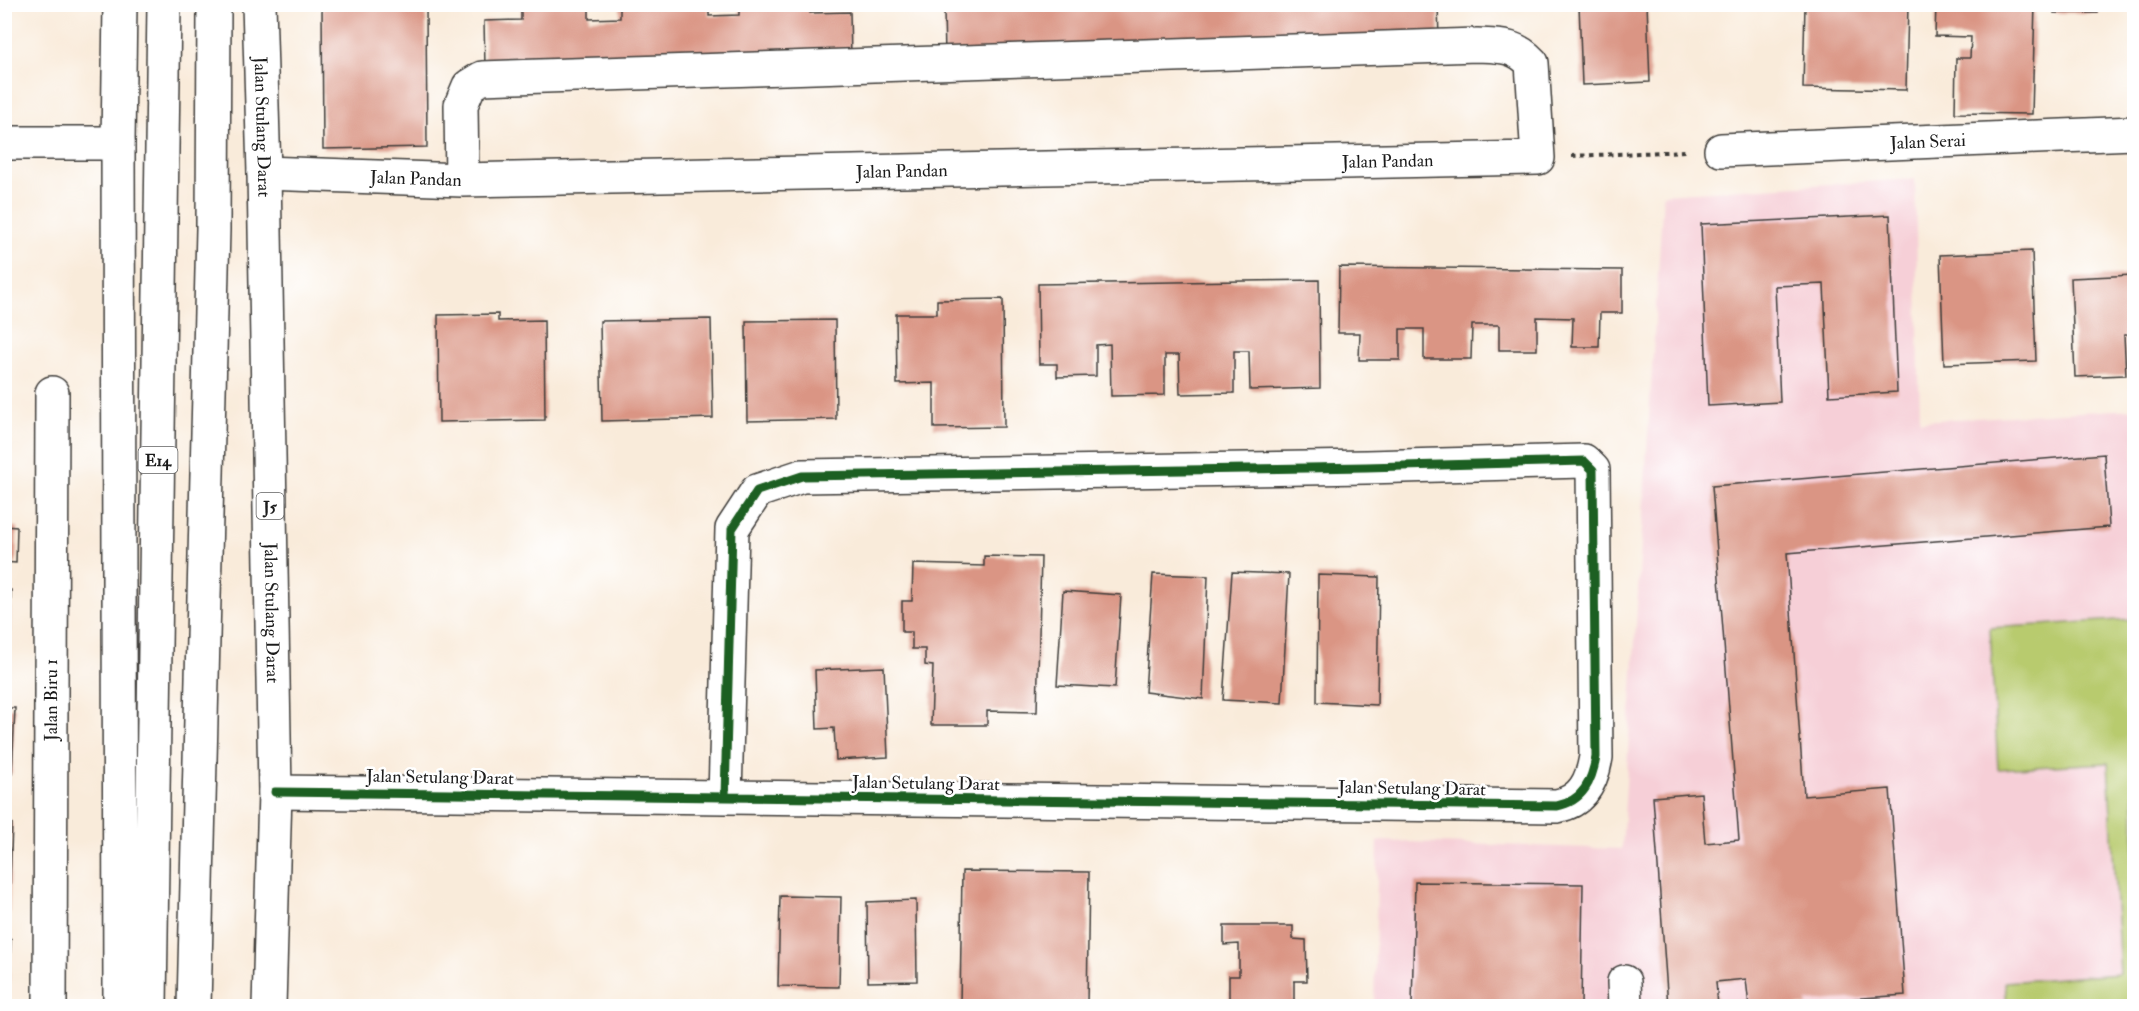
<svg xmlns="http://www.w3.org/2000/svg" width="2139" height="1011" font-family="'IM FELL Double Pica',serif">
  <rect width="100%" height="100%" fill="#fff"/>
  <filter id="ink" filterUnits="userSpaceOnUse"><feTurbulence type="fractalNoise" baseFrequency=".0167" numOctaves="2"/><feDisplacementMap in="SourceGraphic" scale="12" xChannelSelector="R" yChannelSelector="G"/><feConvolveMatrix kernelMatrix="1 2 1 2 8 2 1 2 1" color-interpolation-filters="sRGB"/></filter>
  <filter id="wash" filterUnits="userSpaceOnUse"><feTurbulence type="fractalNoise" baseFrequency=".008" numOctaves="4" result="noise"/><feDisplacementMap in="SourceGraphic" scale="24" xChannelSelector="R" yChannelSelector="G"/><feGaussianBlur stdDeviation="1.35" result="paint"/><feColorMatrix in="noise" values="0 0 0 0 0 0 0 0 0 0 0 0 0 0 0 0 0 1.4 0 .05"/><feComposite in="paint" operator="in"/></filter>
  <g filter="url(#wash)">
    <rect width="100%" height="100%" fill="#f9ebda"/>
    <path fill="#f6cfd7" d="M1915 179 1920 421 2134 409V1006H1374L1378 841 1622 849 1663 194Z"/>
    <path fill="#b8cb6e" stroke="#6a7445" stroke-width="1.5" d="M2134 619V1006H2007L2005 982 2120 974 2108 763 1998 769 1990 628Z"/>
    <g id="blocks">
      <g fill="#da9584">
        <path d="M322 4H426L427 147 323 149Z"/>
        <path d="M521 4H589V19L620 18V4H709V16L739 15V4H810V13L850 12 851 59 485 68 484 21 521 20Z"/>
        <path d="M1005 4H1064V7L1096 6V4H1438L1439 40 945 54 944 11 1005 9Z"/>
        <path d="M1579 4H1647L1650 82 1582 85Z"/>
        <path d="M1805 4H1908L1906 90 1803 88Z"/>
        <path d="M1936 4H2035L2032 114 1955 113 1956 58H1970L1971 37 1935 36Z"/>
        <rect x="2054" y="4" width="44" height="9"/>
        <path d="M1890 215 1897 392 1829 396 1824 284 1775 286 1780 402 1708 406 1701 224Z"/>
        <path d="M2032 251 2036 361 1944 364 1940 255Z"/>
        <path d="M1339 267 1622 270V313H1600L1599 347H1572L1573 318 1537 317V350H1499V325H1472L1471 359H1424V329H1400V360H1359L1360 333H1338Z"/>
        <path d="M2134 275V335H2124L2126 375 2075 377 2071 278Z"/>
        <path d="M1319 280 1320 388 1250 390 1249 351H1234V393L1180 394 1179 355H1165V395L1111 396 1110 344 1096 345V376L1057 377V364H1039L1038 284Z"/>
        <path d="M1003 299 1004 427 934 428V383L897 384 896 314H937V300Z"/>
        <path d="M498 314V321L544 320 545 420 439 422 438 315Z"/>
        <path d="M711 319 713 418 602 421 600 321Z"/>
        <path d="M835 320 836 419 747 421 746 321Z"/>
        <path d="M2104 454 2109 527 1787 553 1804 796 1890 789 1905 995 1807 1002 1808 1006H1749L1746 979 1716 982 1718 1006H1668L1653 797 1701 793 1705 843 1739 840 1712 486Z"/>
        <path d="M4 526 17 527 16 563 4 562Z"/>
        <path d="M984 556 1041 557 1037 712 987 711V725H931L933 666 925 665V649H912V632H902V601H912L913 564 984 566Z"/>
        <path d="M1232 572 1289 574 1282 703 1223 700Z"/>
        <path d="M1153 574 1208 576 1203 699 1145 692Z"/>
        <path d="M1318 575 1379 577 1377 705 1317 702Z"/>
        <path d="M4 590H11L10 633H4Z"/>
        <path d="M1063 591 1121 595 1115 688 1057 685Z"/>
        <path d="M884 667 888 757 836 760 834 728 817 729 815 670Z"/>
        <path d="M4 708H15L12 774 4 773Z"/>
        <path d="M4 823H12L9 913H4Z"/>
        <path d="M962 871 1089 872 1087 1006H960Z"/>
        <path d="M1415 882 1583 884 1581 1006H1412Z"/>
        <path d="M780 896 841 897 839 987 778 986Z"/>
        <path d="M916 900 917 981 868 982 867 902Z"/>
        <path d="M1224 926H1293V939L1306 940 1307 981H1294V1006H1229V976H1239V944L1224 945Z"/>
        <path d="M4 939H11L8 1006H4Z"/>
      </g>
    </g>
  </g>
  <g filter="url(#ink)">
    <use href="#blocks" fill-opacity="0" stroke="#3d3b38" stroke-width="1.5"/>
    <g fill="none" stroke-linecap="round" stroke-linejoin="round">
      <defs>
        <g id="minor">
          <path d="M4 143H118"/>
          <path id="s1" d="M1721 150 2134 133"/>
          <path id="s2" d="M264 173 462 180 1538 158 1532 63C1515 45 1501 46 1477 45L482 78 469 86 461 105 462 180"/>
          <path d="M275 792 1557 806C1583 801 1592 781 1596 757L1593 470 1584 461 1366 467 802 476 757 491 732 529 725 797"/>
          <path d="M1624 982 1625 1006"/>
          <path id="s3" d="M50 1006 52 393"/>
        </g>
        <g id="major">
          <path id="s4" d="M259 4 264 173 275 792 269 1006"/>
          <path d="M120 1006 118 143 120 4"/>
        </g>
        <g id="highway">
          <path d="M150 1006 164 4"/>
          <path d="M194 1006 213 229 214 4"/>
        </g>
      </defs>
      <use href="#minor" stroke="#3d3b38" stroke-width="36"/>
      <use href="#major" stroke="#3d3b38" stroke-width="36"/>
      <use href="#highway" stroke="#3d3b38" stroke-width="36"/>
      <path stroke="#3d3b38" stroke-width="4" stroke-dasharray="4.5 4.5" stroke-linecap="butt" d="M1572 156 1687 151"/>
      <use href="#minor" stroke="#fff" stroke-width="33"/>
      <use href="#major" stroke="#fff" stroke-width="33"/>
      <use href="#highway" stroke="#fff" stroke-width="33"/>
      <defs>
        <path id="cycleway" d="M275 792 1557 806C1583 801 1592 781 1596 757L1593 470 1584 461 1366 467 802 476 757 491 732 529 725 797"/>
      </defs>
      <use href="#cycleway" stroke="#fff" stroke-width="13"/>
      <use href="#cycleway" stroke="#1b5e20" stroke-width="9"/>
    </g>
  </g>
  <g text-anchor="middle" stroke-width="5" stroke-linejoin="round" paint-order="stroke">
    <g fill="#fff" stroke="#606060" stroke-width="1.5">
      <rect x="138.5" y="447" width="39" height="26" rx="4.5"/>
      <rect x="256.5" y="493" width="27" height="26" rx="4.5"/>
    </g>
    <g font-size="16" font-weight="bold" fill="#1c1c1c">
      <text x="158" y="466">E14</text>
      <text x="270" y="512">J5</text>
    </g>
    <g font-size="18" fill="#1c1c1c" stroke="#fff">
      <text dy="6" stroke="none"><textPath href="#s4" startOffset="123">Jalan Stulang Darat</textPath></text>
      <text dy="6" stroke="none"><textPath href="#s1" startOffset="207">Jalan Serai</textPath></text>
      <text dy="6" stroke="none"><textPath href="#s2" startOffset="1124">Jalan Pandan</textPath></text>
      <text dy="6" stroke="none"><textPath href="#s2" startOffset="638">Jalan Pandan</textPath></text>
      <text dy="6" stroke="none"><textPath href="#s2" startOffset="152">Jalan Pandan</textPath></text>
      <text dy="6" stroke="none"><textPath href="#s4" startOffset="609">Jalan Stulang Darat</textPath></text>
      <text dy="6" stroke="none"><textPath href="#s3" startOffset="306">Jalan Biru 1</textPath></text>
      <text transform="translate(440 777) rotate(1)" y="6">Jalan Setulang Darat</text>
      <text transform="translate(926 783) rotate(1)" y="6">Jalan Setulang Darat</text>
      <text transform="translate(1412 788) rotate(1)" y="6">Jalan Setulang Darat</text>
    </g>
  </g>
  <rect width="2139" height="1011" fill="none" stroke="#fff" stroke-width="24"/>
</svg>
